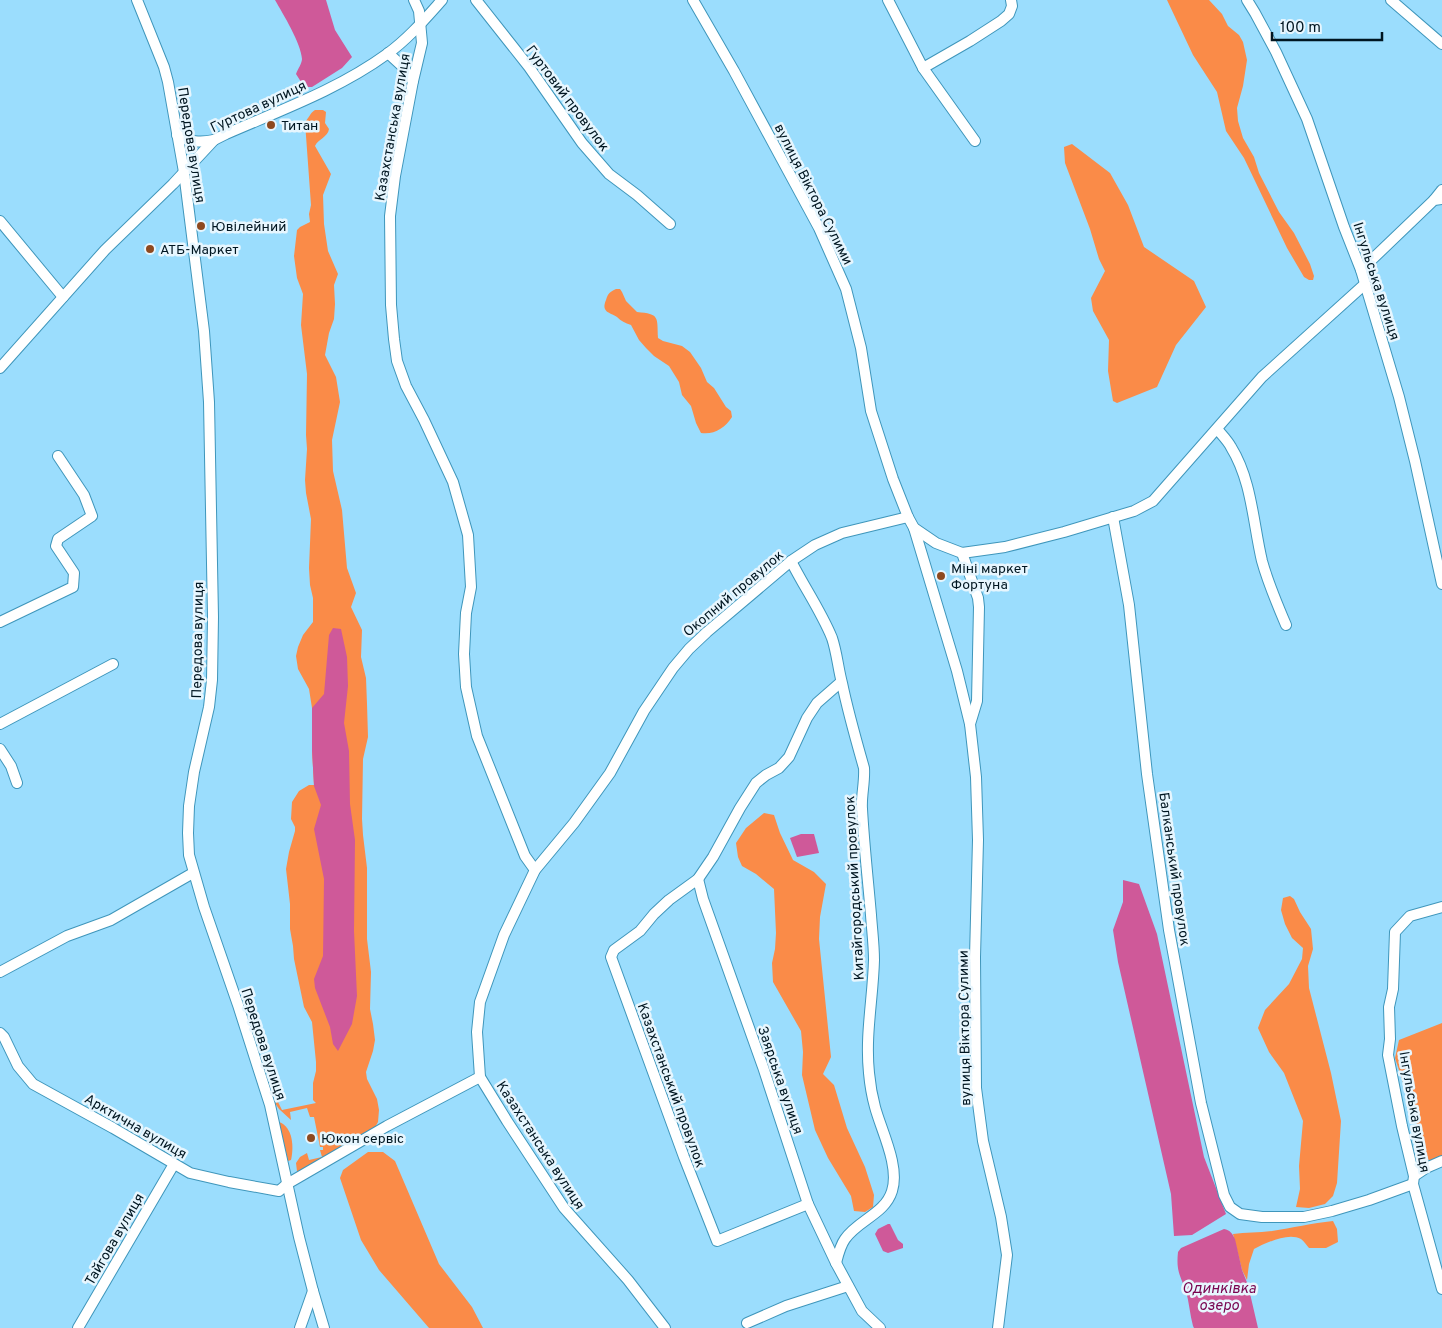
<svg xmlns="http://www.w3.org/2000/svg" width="1442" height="1328" font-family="Overpass,sans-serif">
  <rect width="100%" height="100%" fill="#9bddfd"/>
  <g fill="#fa8b48">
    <path d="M1167 0H1209L1222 14 1228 26 1239 35 1243 42 1247 60 1243 86 1237 108 1238 121 1243 138 1254 157 1259 173 1279 212 1294 233 1310 264 1314 276 1313 280H1309L1304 277 1287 248 1244 158 1226 131 1217 92 1193 55Z"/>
    <path d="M315 110H323L326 112 325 123 329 129C328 137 318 139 315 146L331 174 323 195 324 224 328 251 338 274 334 285 335 304 334 319 329 333 325 355 336 377 340 402 332 440 333 471 342 510 347 568 356 593 351 607 362 630 361 657 366 678 367 704 368 737 363 759 362 819 363 835 367 868V939L371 972 370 1009 373 1024 375 1040 373 1051 366 1072 367 1079 377 1099 379 1110 378 1122 374 1129 302 1173 297 1171 296 1163 300 1157 307 1153 309 1160 322 1157 320 1150H323V1147H320L314 1117H310L307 1108 290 1112 291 1120 279 1109 275 1103 278 1102 282 1110 316 1103 313 1100V1083L316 1071V1062L312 1022 304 1007 294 959 293 946 290 929V904L286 869 289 852 295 831V827L291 819 292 802 299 791 309 785H314L312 750V708L309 689 298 669 296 656 298 647 303 635 313 622V598L310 585 309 568 311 519 306 493 305 480 307 449 306 435 307 374 301 325 303 294 297 278 294 256 297 230 300 227 310 222 309 214 311 205 305 122C309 118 310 113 315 110Z"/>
    <path d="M1072 144 1110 173 1128 205 1144 247 1194 281 1206 307 1176 345 1157 387 1117 403 1113 401 1108 371 1109 340 1093 311 1091 298 1105 271 1099 259 1090 229 1065 163 1064 147Z"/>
    <path d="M616 289H620L622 292 626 301 637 312C660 314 657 317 658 338L663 341 682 346 690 352 701 368 707 382 714 388 726 407 731 411 732 417C725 428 714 435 701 433L696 423 691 406 682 395 679 382 669 366 654 356 646 348 639 340 631 325C625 323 621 321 617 317 609 312 601 312 606 300 608 293 610 292 616 289Z"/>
    <path d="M764 813 774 815 780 833 793 860 814 872 826 884 820 917 819 939 831 1057 823 1074 834 1085 847 1128 865 1167 874 1195 873 1207 865 1212 854 1211 851 1196 828 1158 815 1130 802 1075 803 1052 801 1031 773 982 772 963 775 949 776 933 774 889 756 874 742 866 738 857 736 843 746 828Z"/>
    <path d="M1290 896 1294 899 1300 912 1311 929 1313 949 1308 966 1309 988 1331 1073 1341 1121 1337 1183 1333 1196 1325 1204 1309 1208 1296 1207 1300 1189 1299 1166 1303 1121 1284 1073 1269 1052 1258 1028 1265 1010 1289 984 1302 959 1303 948 1292 938 1285 924 1281 910 1283 898Z"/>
    <path d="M1442 1023V1157L1429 1161 1395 1058 1399 1040Z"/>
    <path d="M279 1122C293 1127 294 1147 291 1160L288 1161Z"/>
    <path d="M368 1152H383L395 1161 439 1264 472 1307 483 1328H429L379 1270 361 1240 340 1178 343 1170Z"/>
    <path d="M1333 1221 1337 1229 1338 1242 1326 1248H1309C1307 1246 1304 1241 1301 1239 1288 1232 1266 1243 1254 1249L1249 1264 1247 1280 1242 1270 1233 1234C1246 1232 1258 1233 1272 1231 1292 1228 1312 1223 1333 1221Z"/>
  </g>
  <g fill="#cf5999">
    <path d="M275 0H326L335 30 352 57 342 68 312 87H307L303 85 296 74C298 69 302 63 302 59 301 43 283 14 275 0Z"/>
    <path d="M333 628 341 629 347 657 348 686 344 723 349 751 350 804 355 840 354 931 357 996 352 1024 338 1051 333 1044 330 1027 315 988 314 979 323 956 324 879 314 829 321 805 314 786 312 750V708L324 694 329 635Z"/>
    <path d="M801 834H814L819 853 797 857 790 838Z"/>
    <path d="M1123 880 1139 884 1157 934 1204 1157 1226 1214 1192 1235 1174 1236 1171 1194 1118 962 1113 930 1123 902Z"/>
    <path d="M888 1224H890L898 1240 903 1244V1248L888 1253 883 1251 875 1234 878 1229Z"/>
    <path d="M1224 1229C1230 1230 1232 1233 1235 1239L1242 1270 1248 1285 1258 1328H1194L1193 1326C1190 1315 1189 1302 1186 1291 1180 1275 1176 1271 1178 1252L1181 1248Z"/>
  </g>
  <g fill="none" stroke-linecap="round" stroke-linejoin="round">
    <defs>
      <g id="minor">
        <path d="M137 0 164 67 168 82 184 172 204 331 209 402 213 617 212 680 209 707 194 772 189 806 188 833 189 855 204 907 238 1005 270 1105 299 1237 313 1291 324 1328"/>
        <path d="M414 0 419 11 422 43 413 81 395 176 390 216 391 305 394 339 397 361 406 386 424 420 453 482 468 535 471 587 466 613 464 654 466 687 477 736 525 856 535 870"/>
        <path d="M476 0 529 67 582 143 609 174 637 195 670 224"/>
        <path d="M693 0 734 71 819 228 846 289 861 348 871 411 893 479 908 517 914 528 936 543 962 553 978 598 979 607 977 701 970 724 976 777 978 840 975 957 976 1088 983 1141 1001 1217 1007 1255 998 1328"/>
        <path d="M888 0 923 68 975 141"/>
        <path d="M1247 0 1255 13 1276 52 1307 119 1344 227 1361 270 1399 397 1415 461 1442 584"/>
        <path d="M1391 0 1442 44"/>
        <path d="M388 53 401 65 413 81"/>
        <path d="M923 68 970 41 1001 21 1009 14 1012 6 1011 0"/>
        <path d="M177 135C190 142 200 143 214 140"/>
        <path d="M1434 200 1442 190"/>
        <path d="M0 221 63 297"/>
        <path d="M1361 270 1434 200 1442 199"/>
        <path d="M0 368 105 250 173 184 214 140 226 134C281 110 339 89 387 54 408 39 425 19 442 0"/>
        <path d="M1217 429C1222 435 1228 441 1231 447 1252 481 1253 523 1262 561 1268 583 1277 604 1286 625"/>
        <path d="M1113 517 1129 605 1147 774 1169 930 1201 1103 1224 1195 1230 1207 1240 1214 1262 1217H1304L1332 1211 1369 1200 1413 1184"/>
        <path d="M914 528 957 671 970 724"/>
        <path d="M962 553 1005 547 1064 532 1134 511 1153 501 1262 377 1365 284"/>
        <path d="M791 561C804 587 821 611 832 638 837 653 838 668 842 683 848 712 856 740 864 768 865 782 861 796 862 809 864 845 868 880 871 915 872 930 874 945 874 960 873 998 865 1035 869 1073 870 1084 872 1096 875 1107 881 1130 900 1166 892 1191 885 1214 858 1220 845 1239 840 1246 838 1255 836 1263"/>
        <path d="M0 622 73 587 74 573 56 546 58 539 92 516 84 495 58 456"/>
        <path d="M0 724 113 664"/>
        <path d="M0 749 11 766 17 783"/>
        <path d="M698 879 703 899 763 1067 808 1204 836 1263 862 1311 880 1328"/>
        <path d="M1442 907 1410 916 1395 932 1393 989 1389 1007 1390 1039 1388 1055 1402 1126 1414 1176 1413 1184 1442 1289"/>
        <path d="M0 972 67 936 111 920 193 873"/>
        <path d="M0 1033 4 1037 18 1066 33 1084 113 1128 190 1173 229 1182 279 1191 287 1184 387 1126 480 1077"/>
        <path d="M1414 1176 1426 1168 1442 1161"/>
        <path d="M808 1204 717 1241 684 1157 611 957 614 950 640 931 654 914 669 900 698 879 713 857 740 808 756 783 766 775 779 768 789 757 807 718 817 703 841 682"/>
        <path d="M747 1323 786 1306 848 1286"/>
        <path d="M78 1328 174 1164"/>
        <path d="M300 1328 313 1291"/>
        <path d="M665 1328 628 1280 564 1208 507 1121 480 1077 477 1032 480 1002 504 935 535 870 574 823 610 773 644 711 673 668 689 649 707 632 791 561 815 545 842 533 908 517"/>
      </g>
    </defs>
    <use href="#minor" stroke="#3f96bb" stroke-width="12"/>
    <use href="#minor" stroke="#fff" stroke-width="10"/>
  </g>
  <g fill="#8e491f" stroke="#e7f6fe" stroke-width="2">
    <circle cx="271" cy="125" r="5"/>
    <circle cx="201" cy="226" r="5"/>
    <circle cx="150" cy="249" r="5"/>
    <circle cx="941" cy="576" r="5"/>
    <circle cx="311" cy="1138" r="5"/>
  </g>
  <g text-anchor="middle" stroke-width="5" stroke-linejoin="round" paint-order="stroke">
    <g font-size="14" fill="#001621" stroke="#e7f6fe">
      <text transform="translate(568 98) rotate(53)" y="5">Гуртовий провулок</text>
      <text transform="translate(258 106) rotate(-25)" y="5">Гуртова вулиця</text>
      <text transform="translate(392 127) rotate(-80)" y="5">Казахстанська вулиця</text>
      <text transform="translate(192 145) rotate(81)" y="5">Передова вулиця</text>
      <text transform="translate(814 194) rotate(63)" y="5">вулиця Віктора Сулими</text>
      <text transform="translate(1377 281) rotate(72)" y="5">Інгульська вулиця</text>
      <text transform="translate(733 593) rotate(-40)" y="5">Окопний провулок</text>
      <text transform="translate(197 640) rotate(-89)" y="5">Передова вулиця</text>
      <text transform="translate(1175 869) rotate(82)" y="5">Балканський провулок</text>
      <text transform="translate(854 888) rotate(-93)" y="5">Китайгородський провулок</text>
      <text transform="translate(964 1028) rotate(-91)" y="5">вулиця Віктора Сулими</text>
      <text transform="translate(264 1044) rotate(72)" y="5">Передова вулиця</text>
      <text transform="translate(781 1080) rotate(71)" y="5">Заярська вулиця</text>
      <text transform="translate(672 1085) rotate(70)" y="5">Казахстанський провулок</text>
      <text transform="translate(1415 1112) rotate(80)" y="5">Інгульська вулиця</text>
      <text transform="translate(136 1126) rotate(30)" y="5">Арктична вулиця</text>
      <text transform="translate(541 1145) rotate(57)" y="5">Казахстанська вулиця</text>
      <text transform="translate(114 1239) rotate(-60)" y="5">Тайгова вулиця</text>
    </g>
    <g font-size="14" fill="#001621" stroke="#e7f6fe" text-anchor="start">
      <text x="281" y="130">Титан</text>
      <text x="211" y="231">Ювілейний</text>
      <text x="160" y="254">АТБ-Маркет</text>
      <text x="951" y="573">Міні маркет<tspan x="951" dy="16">Фортуна</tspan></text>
      <text x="321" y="1143">Юкон сервіс</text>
    </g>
    <g font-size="15" font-style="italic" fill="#78044f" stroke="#e7f6fe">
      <text x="1219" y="1293">Одинківка<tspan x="1219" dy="17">озеро</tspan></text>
    </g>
  </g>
  <path d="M1272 32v8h110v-8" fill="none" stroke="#001621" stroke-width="2.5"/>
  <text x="1280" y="32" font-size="15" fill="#001621" stroke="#e7f6fe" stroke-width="4" paint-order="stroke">100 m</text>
</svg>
